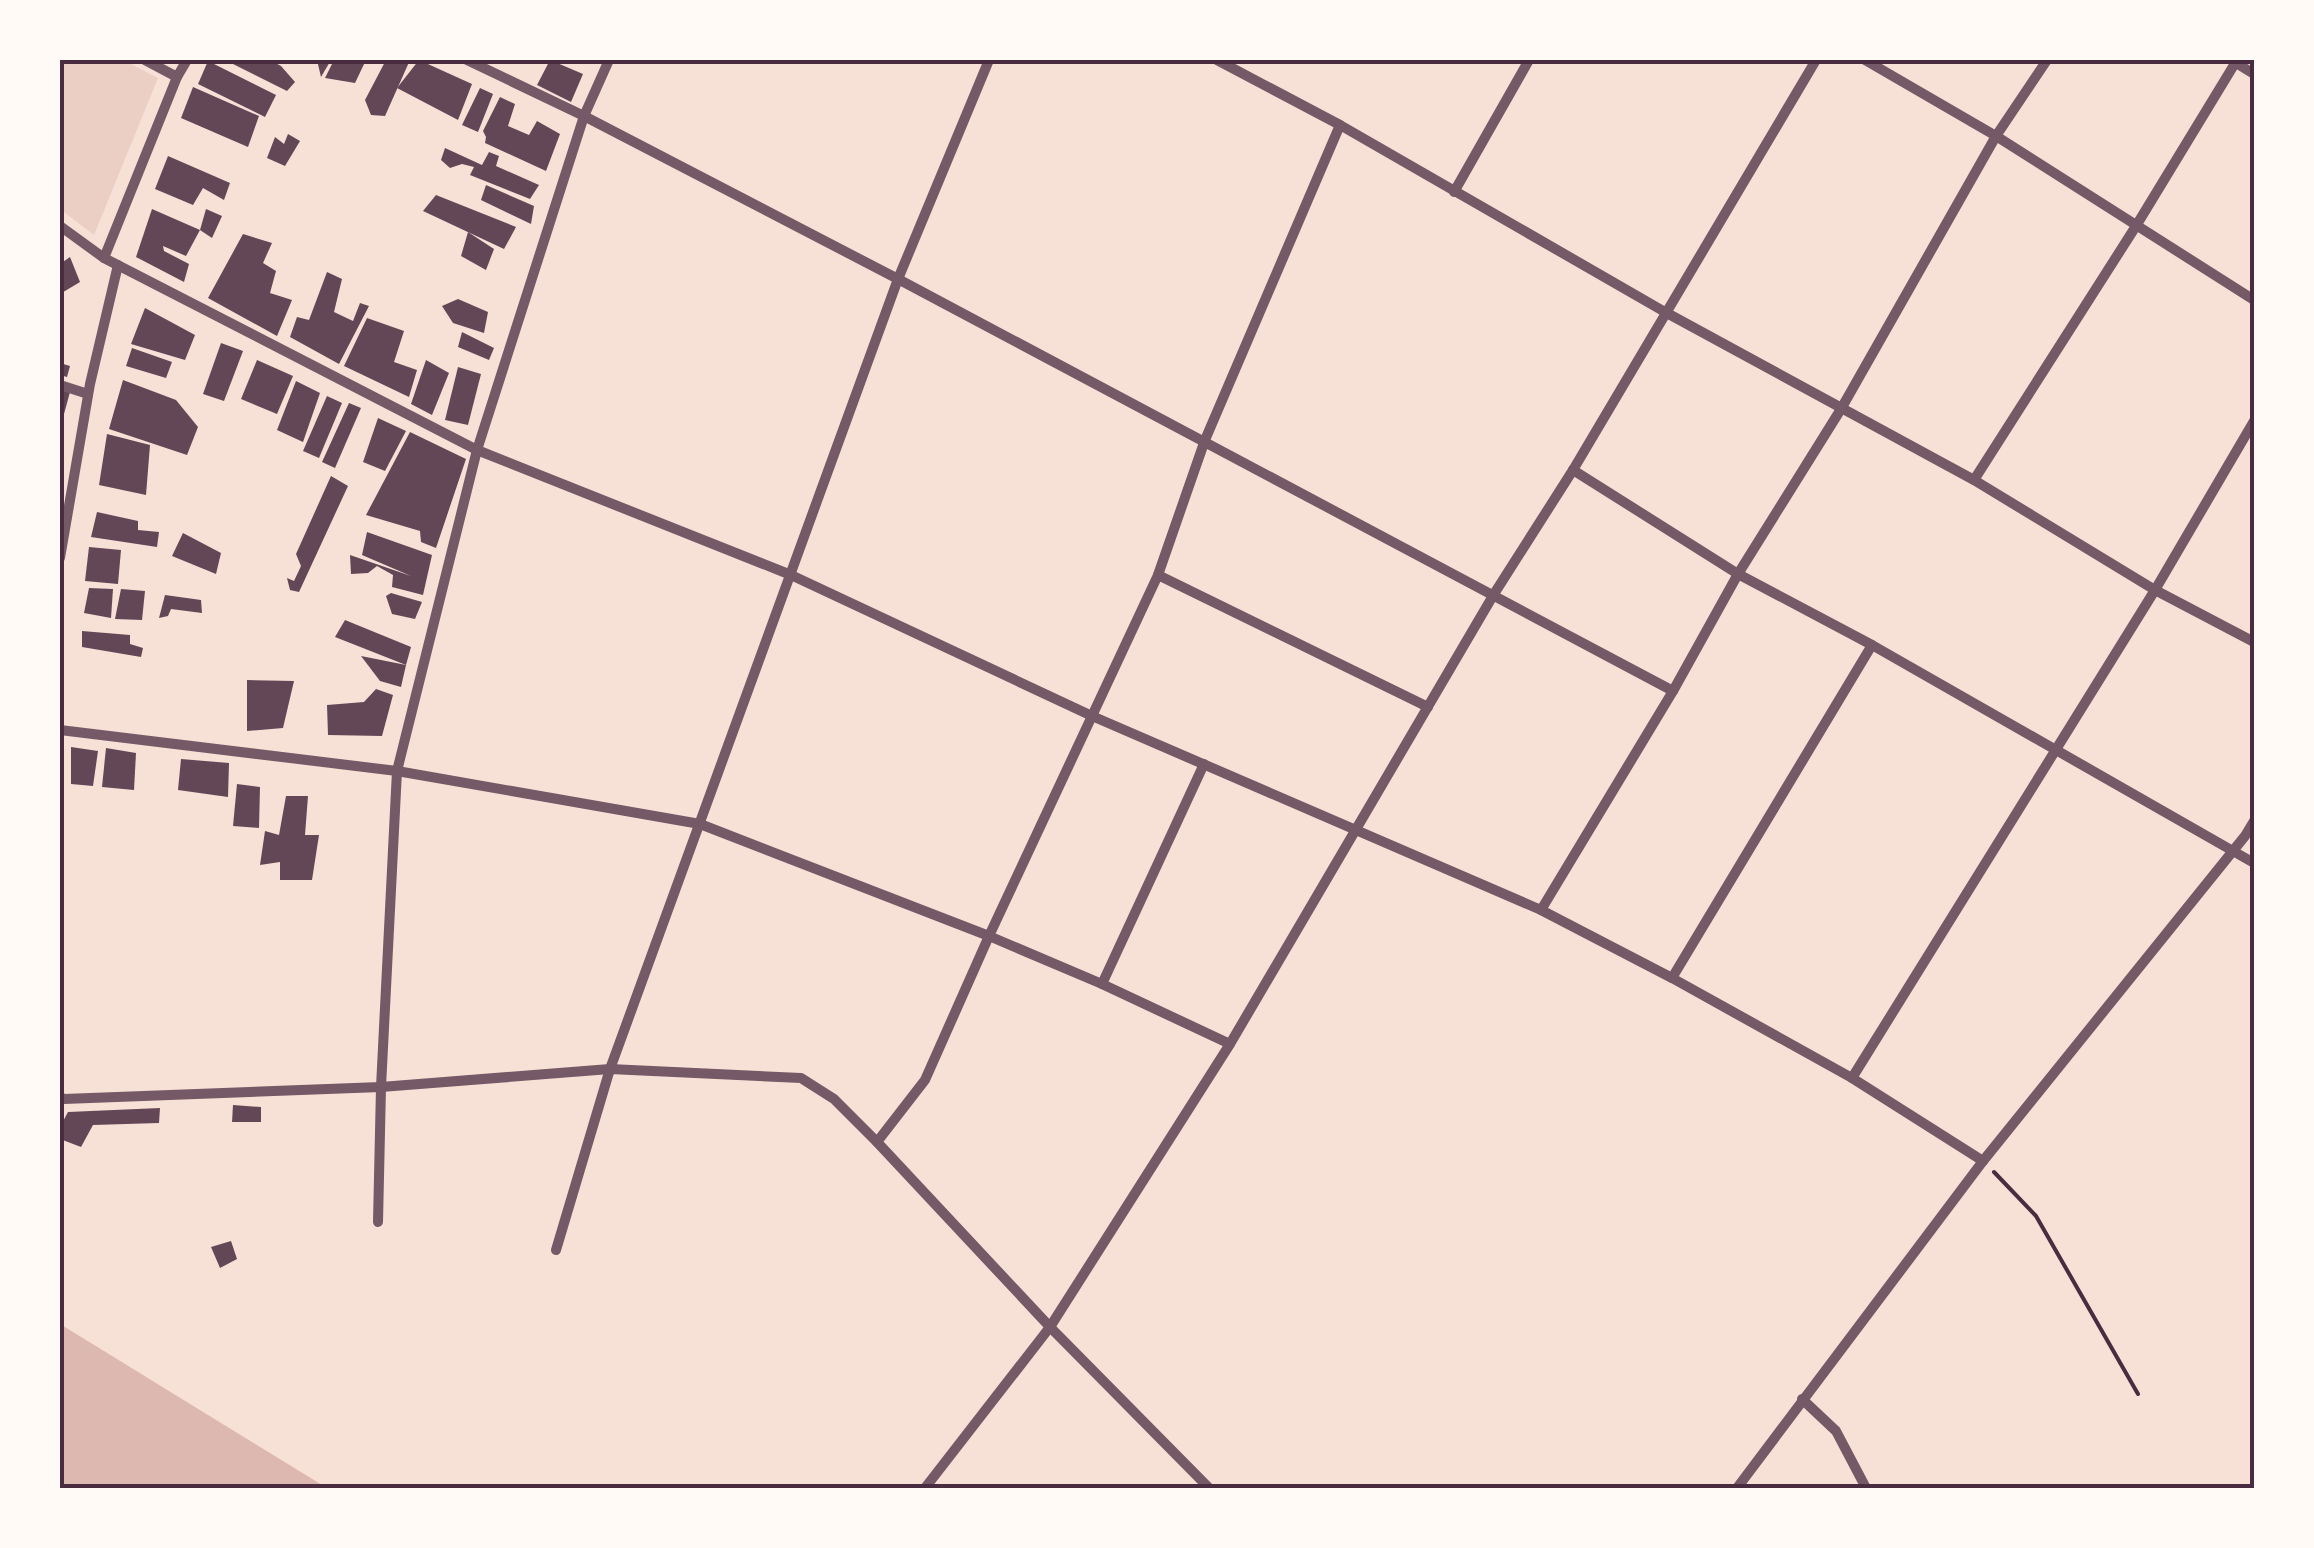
<svg xmlns="http://www.w3.org/2000/svg" width="2314" height="1548" font-family="Jost,sans-serif">
  <rect width="100%" height="100%" fill="#f7e1d7"/>
  <path fill="#ebcfc5" d="M60 60H123L158 78 94 235 60 209Z"/>
  <path fill="#dcb8b0" d="M60 1324 327 1488H60Z"/>
  <g fill="#644757">
    <path d="M225 60H270L281 66 295 82 287 91Z"/>
    <path d="M317 60H331L321 77Z"/>
    <path d="M334 60H366L355 83 325 78Z"/>
    <path d="M386 60H410L385 116 371 115 365 100Z"/>
    <path d="M419 60 472 84 458 120 397 88Z"/>
    <path d="M550 60 583 74 571 102 537 85Z"/>
    <path d="M208 61 276 95 265 117 198 84Z"/>
    <path d="M193 87 259 116 248 147 181 118Z"/>
    <path d="M480 88 493 94 478 132 462 125Z"/>
    <path d="M500 97 515 104 508 126 529 135 537 121 560 134 546 171 485 143 486 137 483 131Z"/>
    <path d="M288 134 300 141 285 166 267 158 275 137 284 144Z"/>
    <path d="M445 148 482 165 489 152 499 156 496 166 539 185 530 199 470 175 474 167 462 164 450 168 441 160Z"/>
    <path d="M168 156 230 183 224 200 203 188 193 205 155 189Z"/>
    <path d="M486 185 534 206 531 224 481 200Z"/>
    <path d="M436 195 516 227 504 249 423 211Z"/>
    <path d="M152 209 200 230 206 209 222 216 212 238 200 230 186 256 163 246 164 251 189 264 184 282 136 257Z"/>
    <path d="M468 232 494 249 486 270 461 256Z"/>
    <path d="M243 234 272 243 263 263 276 271 270 293 292 300 277 336 208 298Z"/>
    <path d="M70 257 80 282 60 294V264Z"/>
    <path d="M327 272 342 279 334 312 353 321 360 303 369 306 339 364 290 337 297 317 309 320Z"/>
    <path d="M458 299 488 312 484 333 453 323 442 306Z"/>
    <path d="M145 308 195 335 185 360 131 344Z"/>
    <path d="M367 318 404 331 394 362 417 370 409 397 344 366Z"/>
    <path d="M462 332 494 348 489 360 458 347Z"/>
    <path d="M221 343 243 351 224 401 203 394Z"/>
    <path d="M132 348 172 362 166 378 126 366Z"/>
    <path d="M257 360 293 376 277 414 241 399Z"/>
    <path d="M426 360 449 373 432 415 411 404Z"/>
    <path d="M60 363 70 366 67 377 60 375Z"/>
    <path d="M458 367 481 374 468 425 445 420Z"/>
    <path d="M123 380 176 400 198 427 187 455 109 429Z"/>
    <path d="M296 381 320 393 303 442 277 430Z"/>
    <path d="M60 390 70 392 61 425H60Z"/>
    <path d="M327 396 342 403 319 458 303 451Z"/>
    <path d="M349 403 361 408 335 468 322 462Z"/>
    <path d="M378 418 406 431 385 471 363 462Z"/>
    <path d="M410 432 466 459 436 548 421 542 420 531 366 515Z"/>
    <path d="M107 434 150 445 146 495 99 485Z"/>
    <path d="M331 476 348 486 299 592 290 590 287 578 294 581 301 566 296 554Z"/>
    <path d="M97 512 138 521V530L159 532 157 547 91 537Z"/>
    <path d="M367 532 432 555 423 595 392 587 393 575 377 566 368 573 351 574 350 555 411 576 362 555Z"/>
    <path d="M183 533 221 553 216 574 172 556Z"/>
    <path d="M89 547 121 550 118 584 85 581Z"/>
    <path d="M89 588 113 589 111 618 84 613Z"/>
    <path d="M121 589 145 591 142 620 115 619Z"/>
    <path d="M391 593 422 602 415 619 392 614 386 596Z"/>
    <path d="M165 595 201 600 202 613 171 609 168 616 159 618Z"/>
    <path d="M345 620 411 647 406 665 335 637Z"/>
    <path d="M82 631 130 635V644L143 648 141 657 82 647Z"/>
    <path d="M361 656 406 665 401 687 380 681Z"/>
    <path d="M247 680 294 681 283 728 247 731Z"/>
    <path d="M376 689 393 695 382 736 328 735 327 705 364 702Z"/>
    <path d="M71 747 98 751 93 786 71 784Z"/>
    <path d="M106 748 136 753 134 790 102 787Z"/>
    <path d="M181 759 229 763 228 797 178 790Z"/>
    <path d="M237 784 260 787 259 828 233 826Z"/>
    <path d="M286 796H308L305 835H319L312 880H280V862L260 865 265 831 279 835Z"/>
    <path d="M233 1105 261 1107V1122H232Z"/>
    <path d="M160 1108 159 1123 93 1125 81 1147 60 1139V1127L68 1112Z"/>
    <path d="M231 1241 237 1259 220 1268 211 1247Z"/>
  </g>
  <g fill="none" stroke-linecap="round" stroke-linejoin="round">
    <path stroke="#4a2c40" stroke-width="4" d="M1994 1172 2036 1216 2138 1394"/>
    <g stroke="#755966" stroke-width="10">
      <path d="M145 60 177 77"/>
      <path d="M467 60 584 116 898 279 1673 691"/>
      <path d="M1217 60 1340 125 1665 312 1974 480 2155 590 2254 642"/>
      <path d="M1865 60 1996 136 2254 300"/>
      <path d="M2233 61 2254 74"/>
      <path d="M1454 192 1529 60"/>
      <path d="M60 226 104 258 477 450 791 575 1092 716 1541 910 1672 978 1852 1078 1983 1161"/>
      <path d="M104 258 177 77 187 60"/>
      <path d="M60 385 88 394"/>
      <path d="M1573 470 1738 574 1872 645 2254 863"/>
      <path d="M1974 480 2136 226 2237 60"/>
      <path d="M60 558 90 384 118 265"/>
      <path d="M1158 575 1428 707"/>
      <path d="M60 730 397 771 700 824 989 936 1102 984 1230 1044"/>
      <path d="M1541 910 1673 691 1738 574 1841 409 1996 136 2047 60"/>
      <path d="M1672 978 1872 645"/>
      <path d="M1102 984 1204 764"/>
      <path d="M1852 1078 2155 590 2254 421"/>
      <path d="M60 1097 64 1099 381 1087 610 1069 801 1078 834 1099 877 1142 1050 1327 1209 1488"/>
      <path d="M877 1142 925 1080 989 936 1158 575 1205 440 1340 125"/>
      <path d="M378 1222 381 1087 397 771 477 450 584 116 609 60"/>
      <path d="M556 1250 610 1069 898 279 989 60"/>
      <path d="M1802 1399 1836 1431 1866 1488"/>
      <path d="M925 1488 1050 1327 1230 1044 1494 594 1573 470 1816 60"/>
      <path d="M1737 1488 1983 1161 2245 836 2254 821"/>
    </g>
  </g>
  <rect width="2314" height="1548" fill="none" stroke="#fffaf5" stroke-width="125"/>
  <rect x="62" y="62" width="2190" height="1424" fill="none" stroke="#4a2c40" stroke-width="4"/>
</svg>
